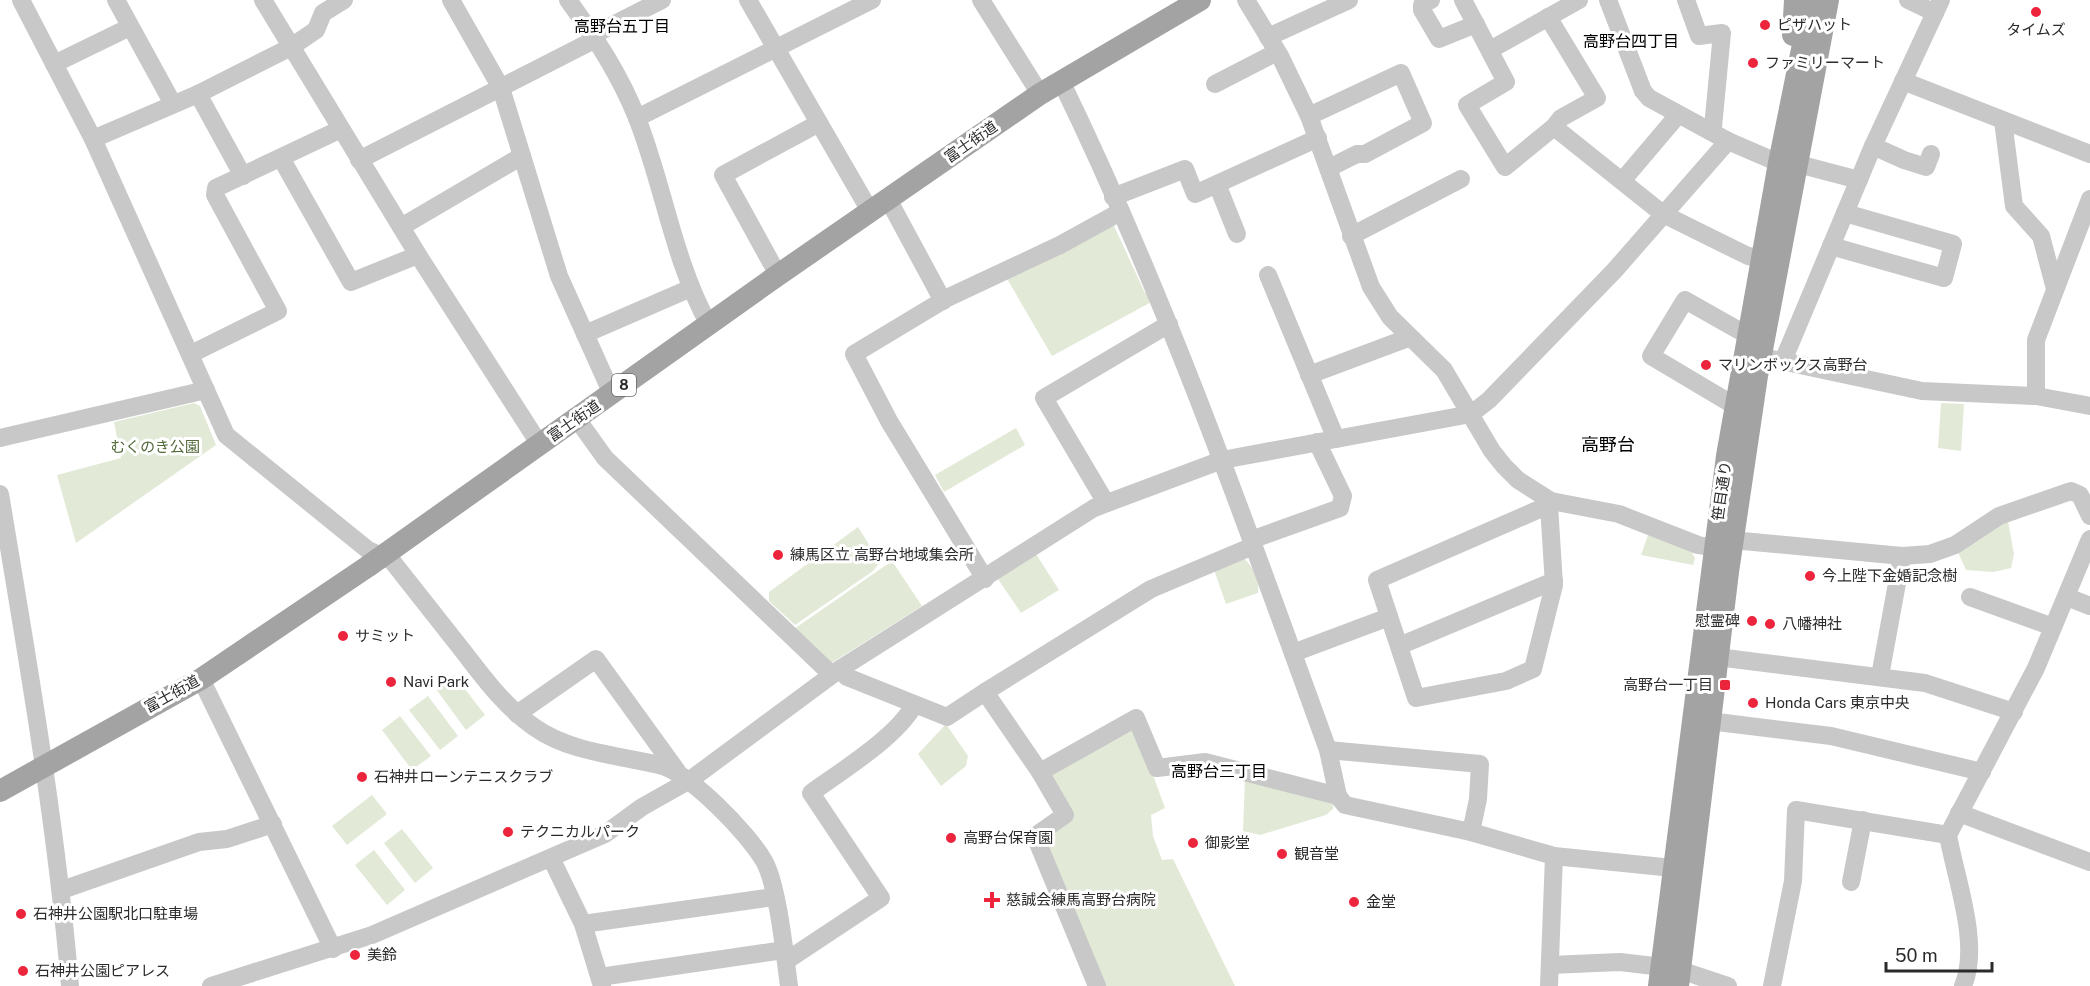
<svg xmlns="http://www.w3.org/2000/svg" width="2090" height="986" font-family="'Public Sans','Noto Sans JP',sans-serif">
  <rect width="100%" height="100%" fill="#fff"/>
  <g fill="#e2ead7">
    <path d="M1107 223 1114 226 1145 293H1152L1155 300 1052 356 1006 277Z"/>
    <path d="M194 403 200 406 216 445 76 543 57 475 121 458 114 422Z"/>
    <path d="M1941 403 1964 404 1961 451 1938 448Z"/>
    <path d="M1016 428 1025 445 944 492 935 475Z"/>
    <path d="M2007 516 2014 554 2011 568 1993 572 1966 570 1956 548Z"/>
    <path d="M858 527 880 562 873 571 795 625 769 601V592Z"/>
    <path d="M1649 532 1690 549 1695 558 1693 565 1641 555Z"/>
    <path d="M1036 554 1059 590 1021 613 998 579Z"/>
    <path d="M1243 558C1252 564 1260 582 1258 593L1226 604 1214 570Z"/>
    <path d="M892 561 922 606 830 664 794 629Z"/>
    <path d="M454 675 485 715 466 730 436 689Z"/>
    <path d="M428 696 458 736 440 750 409 710Z"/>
    <path d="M400 716 431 756 412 770 382 730Z"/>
    <path d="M946 724 968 756 966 766 941 786 918 754Z"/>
    <path d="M1132 726 1136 728 1165 808 1151 815 1153 836 1162 860 1173 859 1235 986H1103L1043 838 1071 816 1049 777Z"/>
    <path d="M1245 779 1334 803 1333 809 1326 815 1260 835 1243 831Z"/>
    <path d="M372 795 387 814 347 845 332 826Z"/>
    <path d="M402 829 433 868 415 883 384 843Z"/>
    <path d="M374 850 405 890 387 905 355 865Z"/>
  </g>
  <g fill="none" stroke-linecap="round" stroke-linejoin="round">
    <g stroke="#c8c8c8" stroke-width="18">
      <path d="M21 0 93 139 226 435 368 550 392 561C416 591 439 621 463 651 484 678 505 707 534 727 569 752 617 755 659 765 689 772 749 834 764 861 778 885 785 957 789 986"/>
      <path d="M116 0 173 104"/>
      <path d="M263 0 418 255 540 445"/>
      <path d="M451 0 501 88 559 276 612 394"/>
      <path d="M568 0C595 37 620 75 637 118 664 187 673 259 709 325"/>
      <path d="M748 0 870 211"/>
      <path d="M981 0 1040 94"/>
      <path d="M1246 0 1280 56 1309 116 1371 287 1390 317 1444 370 1492 451 1504 466 1518 480 1551 501 1619 514 1698 545 1715 548"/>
      <path d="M1431 0 1422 5V10L1439 39 1476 24"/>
      <path d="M1463 0 1506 82 1467 105 1505 167 1554 127 1561 118 1597 98 1548 17"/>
      <path d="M1608 0 1643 91 1649 98 1728 141 1779 163"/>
      <path d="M1686 0 1699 36 1722 33 1713 127 1710 131"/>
      <path d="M1908 0 1935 13"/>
      <path d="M1268 37 1349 0"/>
      <path d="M1490 50 1579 0"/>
      <path d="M54 64 130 27"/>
      <path d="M1061 81C1166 297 1246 524 1328 750L1338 796"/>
      <path d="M1903 81 2090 154"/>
      <path d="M1215 84 1277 52"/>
      <path d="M198 94 243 176"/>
      <path d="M1309 116 1401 73 1423 123 1365 154H1357L1329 168"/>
      <path d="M637 118 872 0"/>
      <path d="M2003 121 2014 206 2041 236 2055 289"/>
      <path d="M1554 127 1663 214 1748 256 1762 258"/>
      <path d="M93 139 198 94 291 47 316 30 323 13 344 0"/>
      <path d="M1873 146 1904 160 1926 167 1931 154"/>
      <path d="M281 158 351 282 418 255"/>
      <path d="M359 160 590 42 599 32 662 0"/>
      <path d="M1798 164 1859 180"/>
      <path d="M1622 181 1678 115"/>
      <path d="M1217 184 1237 234"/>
      <path d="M1113 197 1185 169 1195 194 1318 138"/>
      <path d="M888 199 943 301"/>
      <path d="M401 227 522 156"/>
      <path d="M1351 236 1461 179"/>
      <path d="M1831 246 1944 278 1953 244 1845 213"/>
      <path d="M778 275 723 175 819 123"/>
      <path d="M1268 275 1336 439"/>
      <path d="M585 334 691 288"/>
      <path d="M191 354 278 311 215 195 216 188 341 129"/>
      <path d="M1772 359 1922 391 2036 396 2090 406"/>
      <path d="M1783 361 1873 146 1941 0"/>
      <path d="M1309 375 1408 338"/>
      <path d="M2036 396V340L2090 199"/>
      <path d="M1735 406 1651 356 1685 300 1747 335"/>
      <path d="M577 419 605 458 832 675"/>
      <path d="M0 438 206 390"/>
      <path d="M0 494C27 657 56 821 70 986"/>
      <path d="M1106 503 1044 398 1169 324"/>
      <path d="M1549 505 1554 585 1533 669 1506 681 1416 698 1377 580 1549 505 1551 501"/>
      <path d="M1251 540 1340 508 1343 496 1317 442"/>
      <path d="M1732 540 1902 556 1930 554 1955 545 1999 516 2071 491 2080 495 2090 516"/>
      <path d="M985 579 889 421 854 354 947 298 1060 245 1120 212"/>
      <path d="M1970 597 2053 627"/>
      <path d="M2067 597 2090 606"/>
      <path d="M1399 646 1554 581"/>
      <path d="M1293 653 1389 617"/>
      <path d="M1717 657 1925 683 2014 712"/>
      <path d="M840 669 847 677 947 717 985 692 1040 772 1065 815 1035 836 1097 986"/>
      <path d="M1880 676 1902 556"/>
      <path d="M201 679 333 949"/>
      <path d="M985 692 1151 589 1253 546"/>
      <path d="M517 714 596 659 677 771"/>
      <path d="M1709 721 1831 736 1982 772"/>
      <path d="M1328 750 1480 764 1478 799 1471 832"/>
      <path d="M1040 772 1136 718 1157 768 1205 762 1338 796 1345 805 1471 832 1554 856 1673 868"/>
      <path d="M1959 813 2090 862"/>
      <path d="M551 858 583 924 602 986"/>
      <path d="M1851 882 1863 820"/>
      <path d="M62 890 199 842 227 839 273 824"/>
      <path d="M583 924 774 897"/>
      <path d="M786 961 881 898 811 793C840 772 897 737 914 705"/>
      <path d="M1550 965 1620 962 1662 967"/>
      <path d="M1680 970 1728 986"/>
      <path d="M600 977 784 950"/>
      <path d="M211 986 372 935 605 834 642 807 690 780 840 669 1094 508 1222 460 1471 414 1489 400 1614 271 1728 141"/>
      <path d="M1549 986 1554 856"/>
      <path d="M1772 986 1793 881 1796 810 1948 835"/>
      <path d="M1963 986C1981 944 1955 877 1948 835L2036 668 2090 539"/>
    </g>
    <g stroke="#a3a3a3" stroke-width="22">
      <path d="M1793 35 1795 0"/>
      <path d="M0 791 201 679 367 567 778 275 1040 94 1200 0"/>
      <path d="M1659 986 1727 456 1779 163 1812 0"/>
      <path d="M1678 986 1728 572 1757 376 1828 0"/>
    </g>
  </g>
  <g fill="#ec243c" stroke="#fff" stroke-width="2">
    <circle cx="2036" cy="12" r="6"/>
    <circle cx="1765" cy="25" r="6"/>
    <circle cx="1753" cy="63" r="6"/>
    <circle cx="1706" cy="365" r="6"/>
    <circle cx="778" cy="555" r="6"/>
    <circle cx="1810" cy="576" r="6"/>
    <circle cx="1752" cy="621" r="6"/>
    <circle cx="1770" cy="624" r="6"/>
    <circle cx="343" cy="636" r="6"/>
    <circle cx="391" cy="682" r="6"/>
    <rect x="1719" y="679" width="12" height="12" rx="3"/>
    <circle cx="1753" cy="703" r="6"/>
    <circle cx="362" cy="777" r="6"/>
    <circle cx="508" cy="832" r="6"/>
    <circle cx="951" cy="838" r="6"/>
    <circle cx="1193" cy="843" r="6"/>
    <circle cx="1282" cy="854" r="6"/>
    <path d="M989 891h6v6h6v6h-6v6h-6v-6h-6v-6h6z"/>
    <circle cx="1354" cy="902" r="6"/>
    <circle cx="21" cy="914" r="6"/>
    <circle cx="355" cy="955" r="6"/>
    <circle cx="23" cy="971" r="6"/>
  </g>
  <g text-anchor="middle" stroke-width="6" stroke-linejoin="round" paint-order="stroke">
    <rect fill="#fff" stroke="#6b6b6b" stroke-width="1.5" x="612" y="374" width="24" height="22" rx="4.5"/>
    <g font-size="14" font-weight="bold" fill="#2b2b2b">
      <text x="624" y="390">8</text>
    </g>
    <g font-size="15" fill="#2b2b2b" stroke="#fff" text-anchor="start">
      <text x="1777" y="30">ピザハット</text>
      <text x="2036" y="35" text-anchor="middle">タイムズ</text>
      <text x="1765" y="68">ファミリーマート</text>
      <text x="1718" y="370">マリンボックス高野台</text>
      <text x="790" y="560">練馬区立 高野台地域集会所</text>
      <text x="1822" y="581">今上陛下金婚記念樹</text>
      <text x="1740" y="626" text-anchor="end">慰霊碑</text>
      <text x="1782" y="629">八幡神社</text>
      <text x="355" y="641">サミット</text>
      <text x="403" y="687">Navi Park</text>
      <text x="1713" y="690" text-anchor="end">高野台一丁目</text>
      <text x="1765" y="708">Honda Cars 東京中央</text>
      <text x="374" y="782">石神井ローンテニスクラブ</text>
      <text x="520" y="837">テクニカルパーク</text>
      <text x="963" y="843">高野台保育園</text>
      <text x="1205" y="848">御影堂</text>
      <text x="1294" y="859">観音堂</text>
      <text x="1006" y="905">慈誠会練馬高野台病院</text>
      <text x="1366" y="907">金堂</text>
      <text x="33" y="919">石神井公園駅北口駐車場</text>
      <text x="367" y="960">美鈴</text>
      <text x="35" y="976">石神井公園ピアレス</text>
    </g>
    <g font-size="15" fill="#2b2b2b" stroke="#fff">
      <text transform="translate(971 142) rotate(-35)" y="5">富士街道</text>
      <text transform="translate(574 421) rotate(-35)" y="5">富士街道</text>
      <text transform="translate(1722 491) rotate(-82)" y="5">笹目通り</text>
      <text transform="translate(172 694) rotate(-29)" y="5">富士街道</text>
    </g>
    <g font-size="15" fill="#516838" stroke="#fff">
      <text x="155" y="452">むくのき公園</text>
    </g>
    <g font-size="16" fill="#000" stroke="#fff">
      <text x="622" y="32">高野台五丁目</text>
      <text x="1631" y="47">高野台四丁目</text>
      <text x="1219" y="777">高野台三丁目</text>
    </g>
    <g font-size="18" fill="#000" stroke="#fff">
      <text x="1608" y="451">高野台</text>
    </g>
  </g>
  <path d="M1886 962v9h106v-9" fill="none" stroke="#2b2b2b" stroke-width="3"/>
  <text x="1895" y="962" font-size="18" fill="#2b2b2b" stroke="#ffffff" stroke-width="4.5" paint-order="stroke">50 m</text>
</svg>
